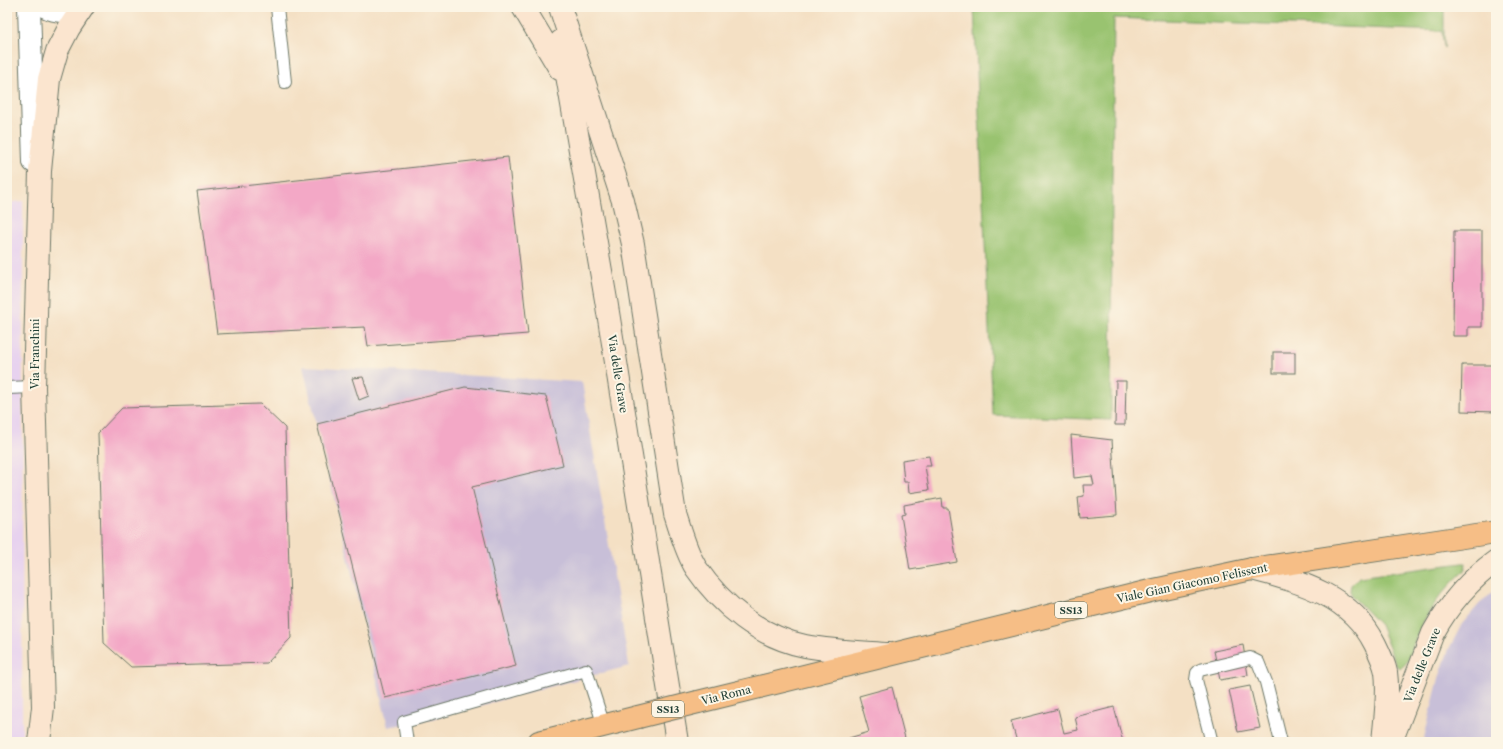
<svg xmlns="http://www.w3.org/2000/svg" width="1503" height="749" font-family="'Libre Caslon Text',serif">
  <rect width="100%" height="100%" fill="#fcf5e5"/>
  <filter id="ink" filterUnits="userSpaceOnUse"><feTurbulence type="fractalNoise" baseFrequency=".025" numOctaves="2"/><feDisplacementMap in="SourceGraphic" scale="8" xChannelSelector="R" yChannelSelector="G"/><feConvolveMatrix kernelMatrix="1 2 1 2 8 2 1 2 1" color-interpolation-filters="sRGB"/></filter>
  <filter id="wash" filterUnits="userSpaceOnUse"><feTurbulence type="fractalNoise" baseFrequency=".012" numOctaves="4" result="noise"/><feDisplacementMap in="SourceGraphic" scale="16" xChannelSelector="R" yChannelSelector="G"/><feGaussianBlur stdDeviation="0.9" result="paint"/><feColorMatrix in="noise" values="0 0 0 0 0 0 0 0 0 0 0 0 0 0 0 0 0 1.4 0 .05"/><feComposite in="paint" operator="in"/></filter>
  <g filter="url(#wash)">
    <rect width="100%" height="100%" fill="#f4e0c4"/>
    <path fill="#e7d2ef" d="M23 201 22 741 7 742V203Z"/>
    <g fill="#c8bfd8">
      <path d="M303 366 582 382 629 666 518 695 441 717 388 727Z"/>
      <path d="M1496 591V742H1423L1439 678 1449 649 1462 624 1483 600Z"/>
    </g>
    <g fill="#99c36f" stroke="#5c8052">
      <path d="M974 7H1444V48L1442 31 1114 18 1112 182 1111 420 993 415Z"/>
      <path d="M1462 563H1466L1465 570C1443 590 1426 612 1415 640 1411 648 1410 666 1399 668L1396 665 1380 625 1353 597 1350 591 1351 585 1359 577Z"/>
    </g>
    <g id="blocks">
      <g fill="#f3a8c6">
        <path d="M508 157 528 334 368 346 365 327 217 334 197 191Z"/>
        <path d="M1454 231H1482V327H1468V336H1453Z"/>
        <rect x="1273" y="352" width="22" height="21"/>
        <path d="M1462 365H1496V412L1461 411Z"/>
        <path d="M363 377 369 396 359 400 352 378Z"/>
        <path d="M1116 381H1126L1125 425H1115Z"/>
        <path d="M465 387 546 396 563 465 472 487 516 666 385 698 317 424Z"/>
        <path d="M260 404 285 428 291 638 267 663 131 667 104 643 98 433 122 408Z"/>
        <path d="M1071 435 1112 440 1117 515 1080 518 1078 497 1084 496 1083 485H1094L1092 476 1074 478Z"/>
        <path d="M929 456 931 466H925L929 490 909 493 908 482H904L902 460Z"/>
        <path d="M942 498 943 508H948L957 562 910 570 901 515 905 514 904 505Z"/>
        <path d="M1243 645 1248 675 1220 680 1214 651Z"/>
        <path d="M1250 686 1260 728 1238 732 1229 690Z"/>
        <path d="M892 687 906 742H851L849 738 869 732 859 696Z"/>
        <path d="M1114 707 1123 742H1017L1011 721 1058 709 1064 733 1078 730 1075 717Z"/>
      </g>
    </g>
  </g>
  <g filter="url(#ink)">
    <use href="#blocks" fill-opacity="0" stroke="#6a7666" stroke-width="1"/>
    <g fill="none" stroke-linecap="round" stroke-linejoin="round">
      <defs>
        <g id="service">
          <path d="M277 7 285 82"/>
          <path d="M7 388 34 387"/>
          <path d="M407 742 404 722 586 670 604 726"/>
          <path d="M1213 742 1211 739 1196 680 1197 673 1200 670 1250 658 1258 662 1266 682 1281 742"/>
        </g>
        <g id="tertiary">
          <path d="M29 7 34 162"/>
          <path d="M46 7C58 13 68 11 81 9L80 7"/>
        </g>
        <g id="secondary">
          <path d="M523 7 560 69"/>
          <path d="M560 7 623 201 633 244 675 514C681 532 686 552 696 568 722 606 760 637 805 646 832 651 860 652 888 654"/>
          <path d="M561 41 606 300 677 742"/>
          <path d="M1252 569C1300 582 1351 595 1375 644 1379 652 1384 662 1386 672 1389 695 1385 719 1383 742"/>
          <path d="M39 742 43 707 34 387 40 171 49 79 57 51 69 28 83 7"/>
          <path d="M1391 742 1433 633C1449 604 1469 580 1496 561"/>
        </g>
        <g id="primary">
          <path d="M698 702 1154 590 1252 569 1496 532"/>
          <path d="M539 742 638 717"/>
        </g>
      </defs>
      <use href="#service" stroke="#6a7666" stroke-width="14"/>
      <use href="#tertiary" stroke="#6a7666" stroke-width="24"/>
      <use href="#secondary" stroke="#6a7666" stroke-width="24"/>
      <use href="#primary" stroke="#6a7666" stroke-width="24"/>
      <use href="#service" stroke="#fff" stroke-width="12"/>
      <use href="#tertiary" stroke="#fff" stroke-width="22"/>
      <use href="#secondary" stroke="#fbe5cf" stroke-width="22"/>
      <use href="#primary" stroke="#f6be86" stroke-width="22"/>
      <defs>
        <path id="primary-bridge" d="M638 717 698 702"/>
      </defs>
      <use href="#primary-bridge" stroke="#6a7666" stroke-width="24" stroke-linecap="butt"/>
      <use href="#primary-bridge" stroke="#f6be86" stroke-width="22"/>
    </g>
  </g>
  <g text-anchor="middle" stroke-width="4" stroke-linejoin="round" paint-order="stroke">
    <g fill="#fcf5e5" stroke="#617469" stroke-width="1">
      <rect x="1055" y="602" width="32" height="16" rx="3"/>
      <rect x="652" y="701" width="32" height="16" rx="3"/>
    </g>
    <g font-size="10" font-weight="bold" fill="#1f3d34">
      <text x="1071" y="614">SS13</text>
      <text x="668" y="713">SS13</text>
    </g>
    <g font-size="11" fill="#1f3d34" stroke="#fcf5e5">
      <text transform="translate(35 354) rotate(-90)" y="4">Via Franchini</text>
      <text transform="translate(618 374) rotate(81)" y="4">Via delle Grave</text>
      <text transform="translate(1192 583) rotate(-12)" y="4">Viale Gian Giacomo Felissent</text>
      <text transform="translate(1422 665) rotate(-68)" y="4">Via delle Grave</text>
      <text transform="translate(726 695) rotate(-14)" y="4">Via Roma</text>
    </g>
  </g>
  <rect width="1503" height="749" fill="none" stroke="#fcf5e5" stroke-width="24"/>
</svg>
